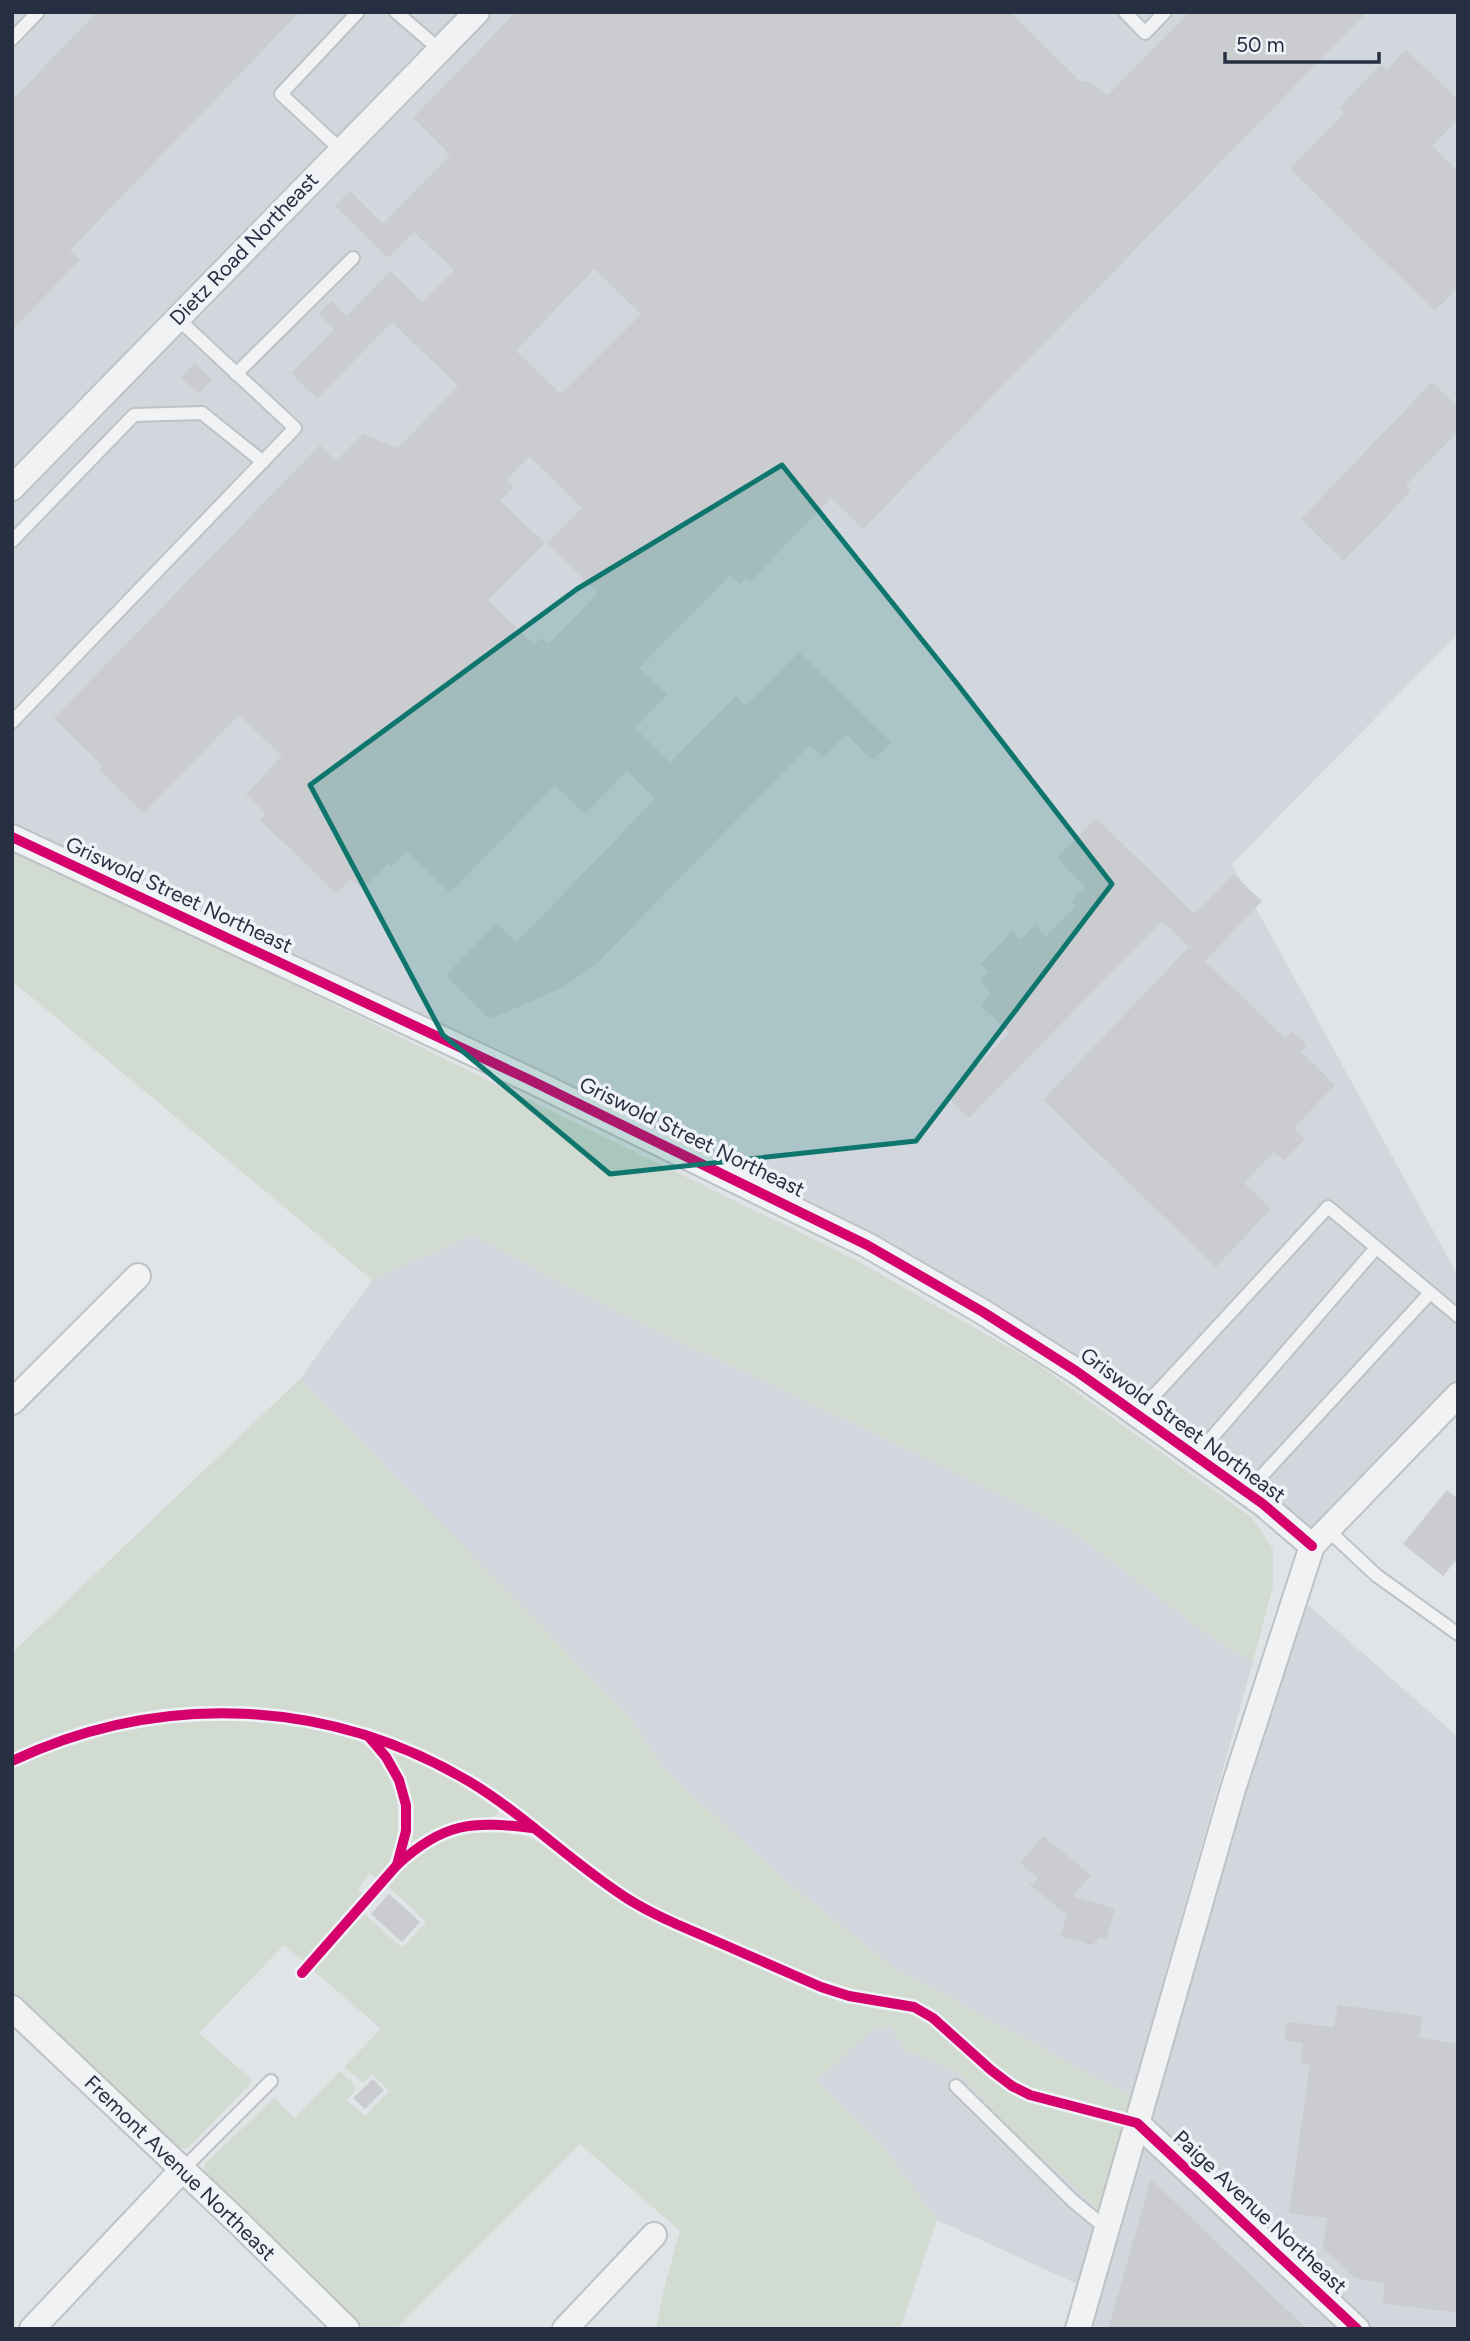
<svg xmlns="http://www.w3.org/2000/svg" width="1470" height="2341" font-family="Figtree,sans-serif">
  <rect width="100%" height="100%" fill="#e1e4e7"/>
  <g fill="#d2d7de">
    <path d="M12 12H1458V634L1232 864 1458 1276V1395L1312 1546 983 1312 12 837Z"/>
    <path d="M472 1235 619 1313 857 1425 1067 1528 1217 1641 1253 1662 1132 2093 1114 2087 893 1967 787 1882 664 1769 631 1718 300 1379 372 1280Z"/>
    <path d="M1307 1604 1458 1737V2329H1078L1133 2136Z"/>
    <path d="M891 2027 905 2050 958 2072 1005 2123 1098 2210 1077 2284 937 2220 881 2143 816 2080 871 2031Z"/>
  </g>
  <g fill="#d1dbd2">
    <path d="M12 847 856 1260 1036 1363 1252 1518 1273 1549V1586L1253 1662 1217 1641 1067 1528 857 1425 619 1313 472 1235 372 1280 12 981Z"/>
    <path d="M300 1379 631 1718 664 1769 787 1882 893 1967 1114 2087 1132 2093 1126 2115 1077 2100 1051 2097 1026 2089 1000 2073 941 2018 925 2007 908 2000 846 1989 821 1981C759 1955 695 1932 637 1898 578 1863 527 1815 469 1777 337 1692 152 1683 12 1754V1653Z"/>
    <path d="M234 1717C269 1719 338 1724 366 1745 383 1757 394 1779 399 1799 406 1829 396 1856 378 1880L370 1873 358 1889 364 1895 303 1961 284 1945 199 2033 251 2079V2083L189 2147 176 2151 12 1995V1766C81 1729 157 1718 234 1717Z"/>
    <path d="M392 1750 462 1784 498 1810V1813L491 1819 446 1825 410 1843 409 1803 402 1778 389 1753Z"/>
    <path d="M473 1829H495L521 1834 543 1845 622 1902 664 1925 833 1997 908 2010 923 2017 986 2074 1000 2085 1023 2098 1123 2124 1098 2210 1005 2123 958 2072 905 2050 890 2027 871 2031 817 2081 881 2143 937 2220 900 2329H656L665 2285 680 2231 580 2144 396 2329H363L204 2177 205 2164 274 2098 295 2118 340 2071 355 2085 353 2086 356 2090 347 2100 365 2116 389 2091 372 2074 363 2083 344 2067 381 2029 313 1970 364 1914 402 1948 426 1922 388 1886C414 1853 431 1837 473 1829Z"/>
  </g>
  <g fill="#cacccf" fill-rule="evenodd">
    <path d="M97 12H300L70 250 80 260 12 330V100Z"/>
    <path d="M516 12H1010L1079 80 1094 84 1107 96 1189 12H1367L863 529 831 498 751 581 746 577 740 584 730 575 639 668 667 695 635 728 670 763 736 696 746 706 799 652 891 742 873 760 846 734 823 758 810 745 595 965 562 988 490 1019 446 975 497 923 516 943 655 799 627 771 585 814 555 785 450 893 407 851 391 867 388 864 362 889 351 879 336 893 260 820 266 814 246 794 282 756 239 715 144 813 99 770 103 766 54 718 320 445 336 461 363 434 398 448 458 386 392 322 317 399 291 373 334 329 319 314 331 301 347 316 390 271 422 302 454 270 414 232 388 258 335 206 350 191 383 224 450 155 413 118ZM594 269 641 314 561 394 516 351ZM529 456 582 508 547 543 598 593 548 644 541 638 534 645 488 600 545 543 500 501 514 487 507 480Z"/>
    <path d="M1406 50 1458 99V119L1432 146 1458 171V287L1435 311 1290 169 1344 113 1339 108 1381 64 1387 70Z"/>
    <path d="M195 363 212 379 198 394 181 378Z"/>
    <path d="M1432 382 1458 407V431L1406 485 1411 491 1344 561 1301 519Z"/>
    <path d="M1096 818 1195 914 1233 874 1262 901 1205 961 1285 1038 1292 1031 1307 1045 1301 1052 1335 1085 1294 1128 1305 1139 1284 1161 1274 1152 1244 1183 1271 1209 1216 1267 1043 1100 1189 947 1162 921 969 1118 947 1097 1009 1033 980 1005 992 993 980 981 989 971 981 964 1012 931 1021 939 1035 925 1046 936 1076 906 1071 901 1086 887 1057 858Z"/>
    <path d="M1447 1490 1458 1499V1558L1443 1576 1403 1544Z"/>
    <path d="M1043 1836 1091 1875 1073 1896 1115 1909 1106 1939 1100 1937 1092 1945 1060 1936 1067 1915 1028 1883 1033 1884 1038 1878 1020 1863Z"/>
    <path d="M389 1894 420 1922 402 1942 371 1914Z"/>
    <path d="M1338 2005 1422 2016 1420 2038 1458 2044V2313L1382 2303 1385 2283 1355 2278 1323 2248 1327 2218 1289 2213 1310 2064 1300 2063 1303 2044 1284 2040 1287 2022 1334 2027Z"/>
    <path d="M373 2079 384 2090 365 2109 353 2098Z"/>
    <path d="M1151 2179 1307 2329H1108Z"/>
  </g>
  <g fill="none" stroke-linecap="round" stroke-linejoin="round">
    <defs>
      <g id="service">
        <path d="M396 12 440 50"/>
        <path d="M1125 12 1145 33 1165 12"/>
        <path d="M12 39 38 12"/>
        <path d="M341 150 281 94 358 12"/>
        <path d="M236 374 353 258"/>
        <path d="M12 541 134 415 202 413 263 462"/>
        <path d="M12 722 295 428 177 318"/>
        <path d="M1137 1414 1328 1207 1458 1316"/>
        <path d="M1196 1456 1376 1248"/>
        <path d="M1247 1492 1430 1293"/>
        <path d="M1328 1530 1376 1575 1458 1634"/>
        <path d="M956 2086 1073 2201 1107 2229"/>
        <path d="M182 2170 271 2081"/>
      </g>
      <g id="minor">
        <path d="M12 488 477 12"/>
        <path d="M12 837 530 1080 867 1245 983 1312 1076 1371 1263 1504 1312 1546"/>
        <path d="M12 1402 138 1276"/>
        <path d="M12 2008 238 2222 347 2329"/>
        <path d="M1137 2123 1357 2329"/>
        <path d="M32 2329 182 2170"/>
        <path d="M565 2329 654 2235"/>
        <path d="M1078 2329 1233 1789 1312 1546 1458 1395"/>
      </g>
    </defs>
    <use href="#service" stroke="#bfc2c5" stroke-width="16"/>
    <use href="#minor" stroke="#bfc2c5" stroke-width="28"/>
    <use href="#service" stroke="#f1f2f3" stroke-width="12"/>
    <use href="#minor" stroke="#f1f2f3" stroke-width="24"/>
    <defs>
      <g id="cycleway">
        <path d="M12 837 530 1080 867 1245 983 1312 1076 1371 1263 1504 1312 1546"/>
        <path d="M12 1761C161 1691 328 1698 470 1782 526 1816 573 1864 628 1899 652 1914 678 1925 704 1936 743 1953 782 1970 821 1987L849 1996 914 2007 933 2018 991 2070 1012 2086 1030 2095 1137 2123 1357 2329"/>
        <path d="M397 1865C444 1822 472 1821 532 1828"/>
        <path d="M302 1973 397 1865 406 1831V1805L399 1780 386 1757 369 1737"/>
      </g>
    </defs>
    <use href="#cycleway" stroke="#eff2f7" stroke-width="15"/>
    <use href="#cycleway" stroke="#d6006c" stroke-width="10"/>
  </g>
  <path fill="#0f766e" fill-opacity="0.2" stroke="#0f766e" stroke-width="5" stroke-linejoin="round" d="M782 465 955 681 1112 884 916 1141 610 1174 443 1035 310 785 577 589Z"/>
  <g text-anchor="middle" stroke-width="7" stroke-linejoin="round" paint-order="stroke">
    <g font-size="21" fill="#273042" stroke="#eff2f7">
      <text transform="translate(244 249) rotate(-46)" y="7">Dietz Road Northeast</text>
      <text transform="translate(179 895) rotate(25)" y="7">Griswold Street Northeast</text>
      <text transform="translate(692 1137) rotate(26)" y="7">Griswold Street Northeast</text>
      <text transform="translate(1183 1425) rotate(36)" y="7">Griswold Street Northeast</text>
      <text transform="translate(180 2168) rotate(44)" y="7">Fremont Avenue Northeast</text>
      <text transform="translate(1260 2212) rotate(43)" y="7">Paige Avenue Northeast</text>
    </g>
  </g>
  <rect width="1470" height="2341" fill="none" stroke="#273042" stroke-width="28"/>
  <path d="M1225 52v10h154v-10" fill="none" stroke="#273042" stroke-width="3.5"/>
  <text x="1236" y="52" font-size="21" fill="#273042" stroke="#eff2f7" stroke-width="5" paint-order="stroke">50 m</text>
</svg>
